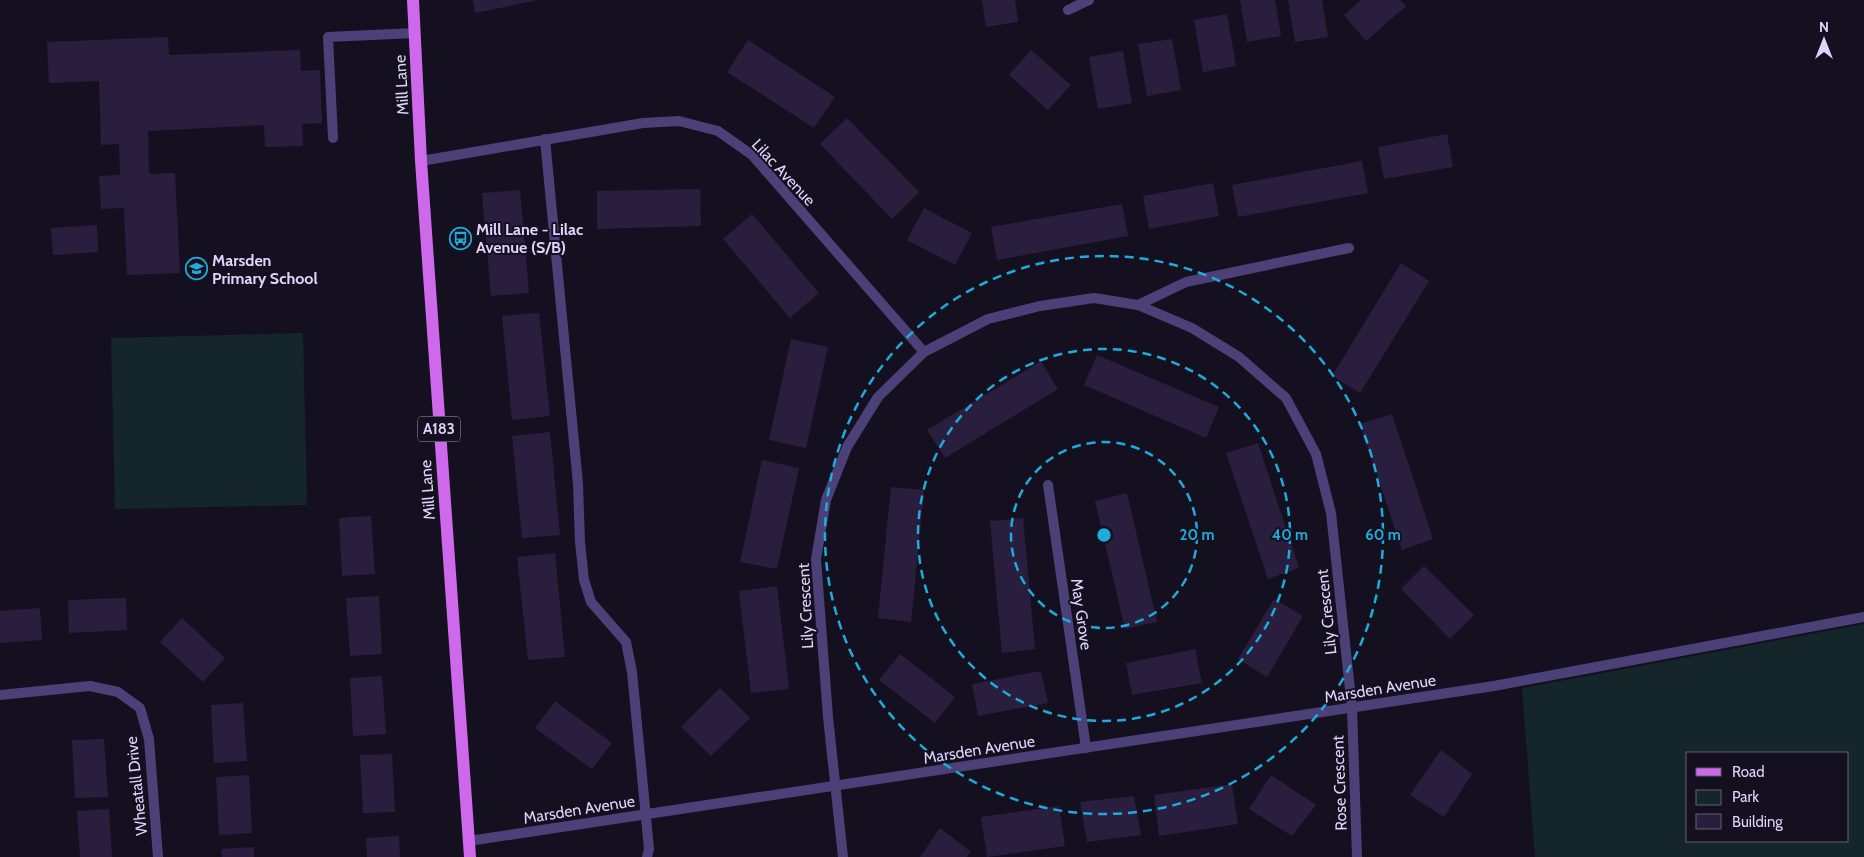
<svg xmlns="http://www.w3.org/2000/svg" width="1864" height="857" font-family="Cabin,sans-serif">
  <rect width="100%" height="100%" fill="#15101f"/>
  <g fill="#142629" fill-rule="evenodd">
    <path d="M303 333 307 505 115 509 111 338Z"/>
    <path d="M1864 624V857H1535L1522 688ZM1848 753V841H1688V753Z"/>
  </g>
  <g fill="#291e3e">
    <path d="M473 0H534V1L475 13Z"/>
    <path d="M982 0H1015L1018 22 986 27Z"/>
    <path d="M1240 0H1275L1281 36 1247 42Z"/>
    <path d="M1288 0H1322L1328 37 1295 42Z"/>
    <path d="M1361 0H1400L1406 6 1366 41 1344 15Z"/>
    <path d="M1227 14 1236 66 1203 72 1194 20Z"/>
    <path d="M168 37 169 55 300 50 301 71 320 70 322 123 302 124 303 146 265 147 264 125 148 131 149 174 175 173 180 273 127 275 124 208 101 209 99 176 120 175 119 144 101 145 99 81 49 83 47 42Z"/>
    <path d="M1172 39 1181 90 1147 96 1138 44Z"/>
    <path d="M748 40 835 97 814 128 727 72Z"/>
    <path d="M1031 50 1071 85 1048 110 1009 75Z"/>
    <path d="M1123 51 1132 103 1098 109 1089 57Z"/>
    <path d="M847 118 919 192 892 219 820 144Z"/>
    <path d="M1447 134 1453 167 1384 179 1378 147Z"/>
    <path d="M1362 161 1368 193 1238 217 1232 185Z"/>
    <path d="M1213 183 1219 216 1149 229 1143 196Z"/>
    <path d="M700 189 701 226 597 229V191Z"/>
    <path d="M520 190 529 293 491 296 482 193Z"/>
    <path d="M1122 204 1128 236 997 260 991 227Z"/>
    <path d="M924 208 972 233 955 265 907 240Z"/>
    <path d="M752 214 819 293 790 318 723 239Z"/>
    <path d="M97 225 98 252 53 255 51 228Z"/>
    <path d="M1401 263 1429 281 1360 393 1332 376Z"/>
    <path d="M539 313 550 416 512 420 502 316Z"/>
    <path d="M791 339 828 347 806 448 769 440Z"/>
    <path d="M1097 355 1219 407 1206 438 1084 385Z"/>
    <path d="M1041 361 1058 389 945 458 927 430Z"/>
    <path d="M1392 414 1433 539 1402 550 1360 424Z"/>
    <path d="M550 432 560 535 522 538 512 436Z"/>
    <path d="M1258 443 1299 568 1268 579 1226 453Z"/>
    <path d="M762 460 799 468 777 569 740 562Z"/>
    <path d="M891 487 924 490 911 622 878 618Z"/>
    <path d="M1127 493 1157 622 1125 629 1095 501Z"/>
    <path d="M371 516 375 574 342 576 339 518Z"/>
    <path d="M1023 518 1035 649 1002 653 990 521Z"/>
    <path d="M555 553 565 657 528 660 517 557Z"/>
    <path d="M1424 566 1474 615 1450 639 1401 589Z"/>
    <path d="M777 586 789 689 751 693 739 591Z"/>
    <path d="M379 596 382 654 350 656 346 598Z"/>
    <path d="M126 598 127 630 69 633 68 600Z"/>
    <path d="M1274 599 1303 616 1267 677 1238 659Z"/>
    <path d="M40 608 42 640 0 643V611Z"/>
    <path d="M182 618 225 658 203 682 160 642Z"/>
    <path d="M1195 649 1202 683 1132 695 1126 663Z"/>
    <path d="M900 654 955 697 935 723 879 680Z"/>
    <path d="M1041 671 1048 703 978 716 972 684Z"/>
    <path d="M382 676 386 734 353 736 350 678Z"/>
    <path d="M720 688 750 718 711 756 681 727Z"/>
    <path d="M555 701 612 743 592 769 535 728Z"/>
    <path d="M243 703 247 761 214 763 211 705Z"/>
    <path d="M104 739 108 797 75 798 72 740Z"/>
    <path d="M1441 750 1472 774 1444 817 1410 795Z"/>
    <path d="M392 754 395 812 363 813 360 755Z"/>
    <path d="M249 775 252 833 219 835 216 777Z"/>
    <path d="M1271 775 1316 805 1292 836 1249 809Z"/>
    <path d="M1232 784 1238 824 1159 836 1154 795Z"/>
    <path d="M1134 796 1141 835 1087 842 1080 802Z"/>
    <path d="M1059 806 1065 846 987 857 981 817Z"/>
    <path d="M109 809 112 857H80L77 811Z"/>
    <path d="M940 828 971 852 967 857H920Z"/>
    <path d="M399 836 400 857H367L366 838Z"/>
    <path d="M254 847V857H222L221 849Z"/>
  </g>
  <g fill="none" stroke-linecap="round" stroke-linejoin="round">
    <g stroke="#4b4178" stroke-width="10">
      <path d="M333 138 328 37 415 33"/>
      <path d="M545 139 578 484 580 542 584 580 591 602 626 642 632 672 649 849 647 857"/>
      <path d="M1494 686 1864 617"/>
    </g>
    <g stroke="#4b4178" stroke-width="10">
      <path d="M1068 10 1089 0"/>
      <path d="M421 161 643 123 679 121 718 131 752 155 924 352"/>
      <path d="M1138 305 1186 282 1349 248"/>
      <path d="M1048 485 1086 748"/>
      <path d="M0 695 90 686 118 692 140 708 149 739 158 857"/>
      <path d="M469 841 1494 686"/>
      <path d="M843 857 828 717 816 559 826 500 847 447 878 397 924 352 988 319 1040 306 1094 298 1138 305 1192 328 1239 357 1286 398 1316 454 1331 513 1352 708 1357 857"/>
    </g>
    <path stroke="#ce69eb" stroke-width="12" d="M413 0 421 161 470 857"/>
  </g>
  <g fill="none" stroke="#1dacdc" stroke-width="2.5" stroke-dasharray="9 6">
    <circle cx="1104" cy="535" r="93"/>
    <circle cx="1104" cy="535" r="186"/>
    <circle cx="1104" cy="535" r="279"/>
  </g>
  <defs>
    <symbol id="bus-ring" viewBox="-11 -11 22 22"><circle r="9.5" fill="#15101f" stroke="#1dacdc" stroke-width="1.5"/><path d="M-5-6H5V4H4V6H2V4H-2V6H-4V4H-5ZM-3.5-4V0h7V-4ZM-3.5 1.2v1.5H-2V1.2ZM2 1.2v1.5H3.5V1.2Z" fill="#1dacdc"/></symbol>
    <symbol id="school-ring" viewBox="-11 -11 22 22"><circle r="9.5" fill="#15101f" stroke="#1dacdc" stroke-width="1.5"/><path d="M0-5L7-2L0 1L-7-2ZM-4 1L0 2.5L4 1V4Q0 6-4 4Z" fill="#1dacdc"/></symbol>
  </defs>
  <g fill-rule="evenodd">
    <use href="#bus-ring" x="448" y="226" width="25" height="25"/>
    <use href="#school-ring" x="184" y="256" width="25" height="25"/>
  </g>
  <g text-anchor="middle" stroke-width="4" stroke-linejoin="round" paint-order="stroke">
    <rect fill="#15101f" stroke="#a299b8" stroke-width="1" x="418" y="416.5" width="42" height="25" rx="4"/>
    <g font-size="15" font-weight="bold" fill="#ded4f9">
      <text x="439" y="434">A183</text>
    </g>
    <g font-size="16" fill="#ded4f9" stroke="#15101f">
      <text transform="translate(401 85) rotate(-93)" y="6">Mill Lane</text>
      <text transform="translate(784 172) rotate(47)" y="6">Lilac Avenue</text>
      <text transform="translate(427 490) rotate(-94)" y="6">Mill Lane</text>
      <text transform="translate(805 606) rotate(-93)" y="6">Lily Crescent</text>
      <text transform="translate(1326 612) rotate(-96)" y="6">Lily Crescent</text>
      <text transform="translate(1082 614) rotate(82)" y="6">May Grove</text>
      <text transform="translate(1380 688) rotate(-9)" y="6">Marsden Avenue</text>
      <text transform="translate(979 749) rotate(-9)" y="6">Marsden Avenue</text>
      <text transform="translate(1339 783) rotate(-92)" y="6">Rose Crescent</text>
      <text transform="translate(136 786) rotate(-96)" y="6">Wheatall Drive</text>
      <text transform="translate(579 809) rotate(-9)" y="6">Marsden Avenue</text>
    </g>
    <g font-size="16" font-weight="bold" fill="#ded4f9" stroke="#15101f" text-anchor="start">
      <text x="476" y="235">Mill Lane - Lilac<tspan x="476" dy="18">Avenue (S/B)</tspan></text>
      <text x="212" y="266">Marsden<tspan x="212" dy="18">Primary School</tspan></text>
    </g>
  </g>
  <circle cx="1104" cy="535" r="8" fill="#1dacdc" stroke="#15101f" stroke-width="2.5"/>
  <g font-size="15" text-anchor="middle" font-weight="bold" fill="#1dacdc" stroke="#15101f" stroke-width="4" stroke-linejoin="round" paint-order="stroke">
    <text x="1197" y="540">20 m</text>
    <text x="1290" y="540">40 m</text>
    <text x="1383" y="540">60 m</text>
  </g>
  <rect x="1686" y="752" width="162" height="90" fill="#15101f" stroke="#655e76"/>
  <rect x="1696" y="768" width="25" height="8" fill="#ce69eb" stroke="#655e76"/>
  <text x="1732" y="777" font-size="15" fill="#ded4f9">Road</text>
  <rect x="1696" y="790" width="25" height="15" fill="#142629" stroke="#655e76"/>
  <text x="1732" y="802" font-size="15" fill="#ded4f9">Park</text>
  <rect x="1696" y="814" width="25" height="15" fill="#291e3e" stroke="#655e76"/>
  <text x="1732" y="827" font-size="15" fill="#ded4f9">Building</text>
  <g transform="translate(1824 40)" stroke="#15101f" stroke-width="4" paint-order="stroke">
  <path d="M0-4L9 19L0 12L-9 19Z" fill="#ded4f9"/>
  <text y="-8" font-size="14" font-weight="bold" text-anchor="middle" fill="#ded4f9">N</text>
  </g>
</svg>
